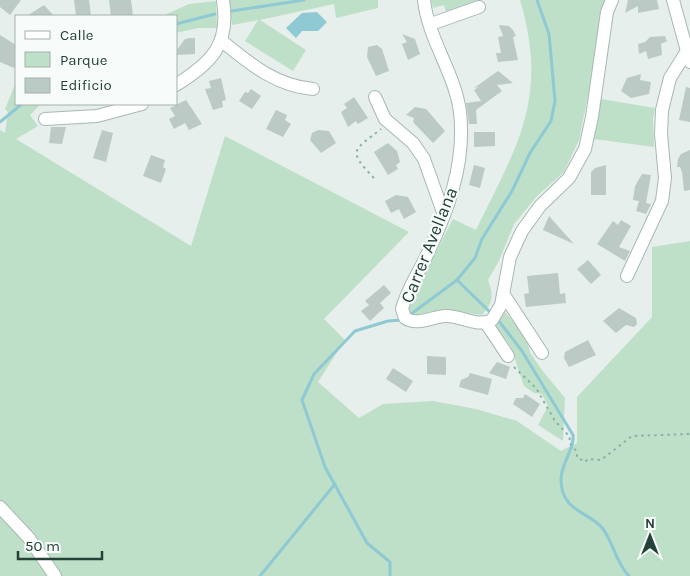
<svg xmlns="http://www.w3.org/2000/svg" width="690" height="576" font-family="Karla,sans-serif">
  <rect width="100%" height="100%" fill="#e6efeb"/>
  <g fill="#bfe0c8">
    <path d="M229 0H378V8L336 18 334 4 260 20 306 50 293 71 245 41 258 20 232 25Z"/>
    <path d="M431 0H479L446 12 444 5 433 8Z"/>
    <path d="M520 0H605L601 10 593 71 579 140 564 172 538 195 514 224 499 261 488 280C494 295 493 303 482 315L452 311 413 316 408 308 412 298 453 219 476 230C518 144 549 98 520 0Z"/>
    <path d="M216 1 217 28H198L176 33V16H162L189 4Z"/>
    <path d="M16 82V104H41L30 115 38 126 16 139 191 246 225 136 409 232 324 319 345 340 318 382 359 418 383 404 433 401 476 409 517 421 561 451 577 443V397L652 317V247L690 241V576H0V130L5 133 8 112 5 109Z"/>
    <path d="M601 99 655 108 653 119 654 147 594 139Z"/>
    <path d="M505 312 526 337 530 352 541 369 565 398 563 441 538 425 548 406 542 394 534 393 524 386 511 347 495 325Z"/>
  </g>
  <path fill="#8ec9d4" d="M317 12 327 22 318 31H302L296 38 286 28 302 13Z"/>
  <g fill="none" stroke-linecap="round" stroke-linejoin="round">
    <g stroke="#8ec9d4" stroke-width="3">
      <path d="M232 11 304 0"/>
      <path d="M176 24 215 14"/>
      <path d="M0 122 22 104"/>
      <path d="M457 280 490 312"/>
      <path d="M411 314 457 280 475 258 482 239 512 191 530 153 551 121 555 101 549 34 537 0"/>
      <path d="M498 320 522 351 573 435C575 448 561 464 561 479 561 513 590 511 603 529 614 544 616 563 629 576"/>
      <path d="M260 576 335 484"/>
      <path d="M390 576V562L367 543 325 467 302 400 314 374 355 331 388 321 402 320"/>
    </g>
  </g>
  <g fill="#bbcac4">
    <path d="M0 0H21L10 15 0 7Z"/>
    <path d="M74 0H89L91 16H76Z"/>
    <path d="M109 0H131L133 16H111Z"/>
    <path d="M628 0H657L659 9 638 13V6L625 13Z"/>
    <path d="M44 5 54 16H27Z"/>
    <path d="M499 25 509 26 513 30 516 36 513 37 518 60 498 62 496 53H501L498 37 503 36Z"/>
    <path d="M402 34 415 39 420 54 408 60 402 44 407 42Z"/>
    <path d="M0 35 16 45V63L14 68 0 62Z"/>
    <path d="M665 36 667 41 661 44 662 55 648 59 646 51 639 54 638 44 645 42 650 37Z"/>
    <path d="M190 38H195V54L176 55V51L185 39Z"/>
    <path d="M377 45 382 49 389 71 376 76 367 57 368 47Z"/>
    <path d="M498 71 513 83 497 85 502 91 476 110 477 124H469L466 103 481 101 474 90 479 87 474 88Z"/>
    <path d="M641 74 640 80 651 82 649 94 631 98 621 91 627 78Z"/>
    <path d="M221 78 226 100 222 101 223 107 213 110 205 89 211 88 209 81Z"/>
    <path d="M686 87 690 88V122L679 120Z"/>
    <path d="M251 89 261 96 252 109 239 101 245 92 248 93Z"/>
    <path d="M354 97 368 118 358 124 356 121 348 127 341 112 347 108 344 104Z"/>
    <path d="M186 100 202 124 189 130 185 123 174 129 169 119 175 116 170 108Z"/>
    <path d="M415 107 426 109 445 131 433 143 413 122 414 118 406 115Z"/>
    <path d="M276 110 287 115 285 120 291 124 283 137 266 129Z"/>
    <path d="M51 127H66L62 144 49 143Z"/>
    <path d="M102 130 113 133 106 162 93 158Z"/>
    <path d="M318 130 329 131 336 143 321 153 310 140 312 133Z"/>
    <path d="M474 132H495V146L474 147Z"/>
    <path d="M388 143 397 151 400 162 396 165 398 169 388 175 374 152Z"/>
    <path d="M690 150V190L684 191 682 172 680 167H677L678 159 681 154Z"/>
    <path d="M151 155 165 160 163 167 166 169 161 183 143 176Z"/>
    <path d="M474 165 485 168 480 188 469 185Z"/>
    <path d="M606 165V195H591V172L595 168Z"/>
    <path d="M642 174 651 175 646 203 651 204 646 214 636 211 639 201 633 200 635 186Z"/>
    <path d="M396 195 408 197 416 212 404 219 399 209 391 213 385 201Z"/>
    <path d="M549 216 574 244 543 230Z"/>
    <path d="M621 220 631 226 619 247 630 251 625 261 597 244 613 221 618 225Z"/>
    <path d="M588 260 601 275 591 284 577 269Z"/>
    <path d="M558 273 560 294 565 293 566 303 526 307 524 294 529 293 527 276Z"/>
    <path d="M384 285 391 293 380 303 384 308 370 321 361 311 369 305 365 301Z"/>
    <path d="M619 308 636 318 637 324 634 327 626 325 616 333 603 321Z"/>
    <path d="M588 340 596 355 569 367 564 358 565 352Z"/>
    <path d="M427 356 446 357V375L427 374Z"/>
    <path d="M497 362 510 367 506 379 489 373Z"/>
    <path d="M393 368 413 381 406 392 386 379Z"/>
    <path d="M470 373 492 379 488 395 459 387 461 380 468 377Z"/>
    <path d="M525 394 540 404 532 417 513 404 516 398H523Z"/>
  </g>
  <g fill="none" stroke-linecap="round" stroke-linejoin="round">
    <defs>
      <g id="minor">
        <path d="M424 0C428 39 455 73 460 112 466 165 447 214 424 261 416 277 406 292 402 309L405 318C418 326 431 317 445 316 461 315 476 328 492 320L501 305 510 257 522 231 540 206 569 178 585 149 592 117 607 12 612 0"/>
        <path d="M673 0 690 62"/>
        <path d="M431 24 479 7"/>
        <path d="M222 41C250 64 276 86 313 89"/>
        <path d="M176 85C212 62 230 45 223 0"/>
        <path d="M375 97 385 119 413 143 424 159 444 215"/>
        <path d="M45 119 97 116 142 104"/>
        <path d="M627 276 662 201 665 178 661 134 662 110 670 78 687 51"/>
        <path d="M504 295 542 353"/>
        <path d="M486 323 508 356"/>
        <path d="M0 507 29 538 55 576"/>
      </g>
    </defs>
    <use href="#minor" stroke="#a8b8b2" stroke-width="14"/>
    <g stroke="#86b3a5" stroke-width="2" stroke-dasharray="2.5 4" stroke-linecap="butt">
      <path d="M374 178C347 150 353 151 381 129"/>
      <path d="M514 367 536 388 555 421 570 437 569 442 577 452V457L585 462 588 459 601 460 632 436 690 434"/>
    </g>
    <use href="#minor" stroke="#fff" stroke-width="12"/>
  </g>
  <g text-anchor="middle" stroke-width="4.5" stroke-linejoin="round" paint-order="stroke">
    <g font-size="18" fill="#24423a" stroke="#f7fbf9">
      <text transform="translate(429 245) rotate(-68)" y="6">Carrer Avellana</text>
    </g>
  </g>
  <rect x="15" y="15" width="162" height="90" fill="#f7fbf9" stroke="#a3b1ad"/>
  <rect x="25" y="31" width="25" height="8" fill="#ffffff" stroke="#a3b1ad"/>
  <text x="60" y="40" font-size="15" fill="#24423a">Calle</text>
  <rect x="25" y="52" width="25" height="15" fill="#bfe0c8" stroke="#a3b1ad"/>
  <text x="60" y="65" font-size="15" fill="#24423a">Parque</text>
  <rect x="25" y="78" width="25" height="15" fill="#bbcac4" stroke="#a3b1ad"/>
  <text x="60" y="90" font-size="15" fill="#24423a">Edificio</text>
  <g transform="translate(650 536)" stroke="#f7fbf9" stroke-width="4" paint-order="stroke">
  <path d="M0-4L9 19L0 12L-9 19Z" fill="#24423a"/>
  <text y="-8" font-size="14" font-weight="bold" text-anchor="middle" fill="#24423a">N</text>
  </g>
  <path d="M18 551v8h84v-8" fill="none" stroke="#24423a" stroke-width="2.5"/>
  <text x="25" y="551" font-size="15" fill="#24423a" stroke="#f7fbf9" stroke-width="4" paint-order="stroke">50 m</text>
</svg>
